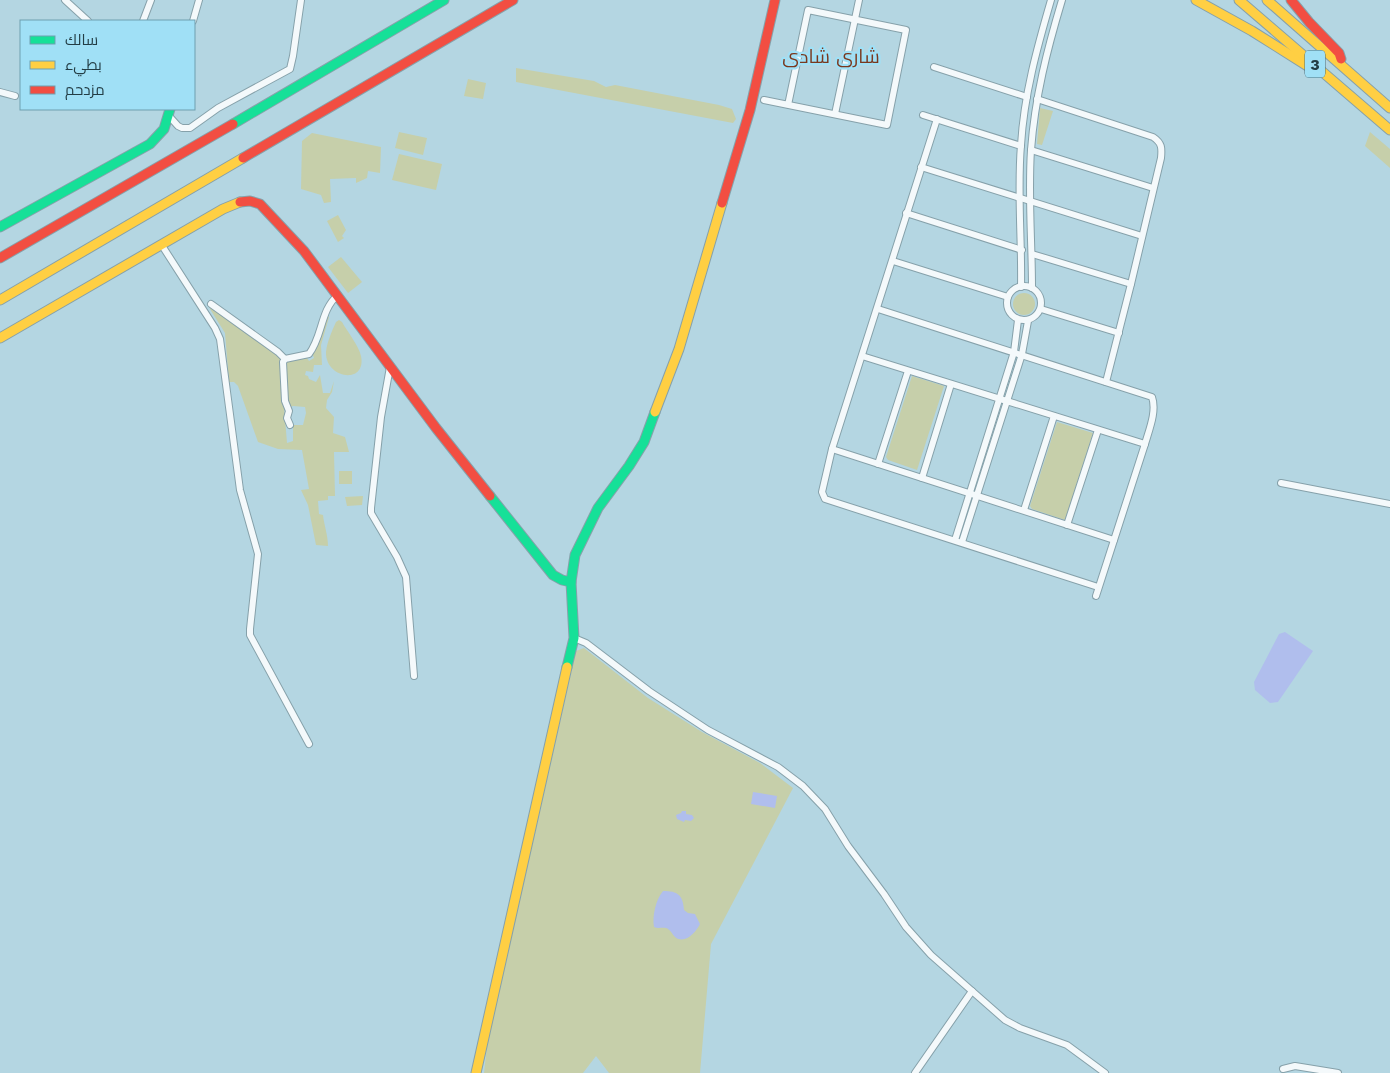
<svg xmlns="http://www.w3.org/2000/svg" width="1390" height="1073" font-family="'Work Sans',Cairo,sans-serif">
  <rect width="100%" height="100%" fill="#b4d6e2"/>
  <g fill="#c6cfaa">
    <path d="M516 68 594 81 606 87 615 85 719 105 732 109 736 119 733 123 516 82Z"/>
    <path d="M468 79 486 83 483 99 464 96Z"/>
    <path d="M1040 108 1053 111 1042 145 1037 144Z"/>
    <path d="M399 132 427 138 423 155 395 148Z"/>
    <path d="M1370 132 1390 149V168L1365 146Z"/>
    <path d="M312 133 381 147 380 173 368 171 367 178 356 183V178L330 179 331 202 324 203 321 195 301 189 302 141Z"/>
    <path d="M399 154 442 164 436 190 392 180Z"/>
    <path d="M338 215 346 230 342 236 344 238 338 242 327 221Z"/>
    <path d="M341 257 362 282 348 293 328 267Z"/>
    <circle cx="1024" cy="304" r="11"/>
    <path d="M209 305 280 357 287 443 293 441V425H303L306 413 305 407 293 406 288 408 286 362 307 358 309 361 314 358 312 353 326 315 329 317 321 345 322 365H314L313 372 306 371 305 375 308 376 309 379 316 382 320 375 323 393H330L334 381 332 392 327 400 326 408 334 417 333 433 345 437 349 452H334L335 496H328V500L318 501 319 514 323 515C324 525 328 535 328 546L316 545 308 505 301 490 309 489 302 450 278 449 258 442 238 386 234 382H229L225 333 210 309Z"/>
    <path d="M339 320 342 322C347 331 359 346 361 356 367 385 325 379 326 352 327 342 332 331 336 322Z"/>
    <path d="M912 376 944 386 917 470 888 460 886 457Z"/>
    <path d="M1057 422 1093 433 1065 520 1032 509 1030 506Z"/>
    <rect x="339" y="471" width="13" height="13"/>
    <path d="M363 496 362 505 347 506 345 497Z"/>
    <path d="M584 648 648 698 702 732 760 763 793 788 711 944 700 1073H609L596 1056 583 1073H484L487 1046 502 979 576 651Z"/>
  </g>
  <g fill="#b0beed">
    <path d="M1285 632 1313 651 1278 702 1270 703 1255 690 1254 682 1279 634Z"/>
    <path d="M753 792 777 796 775 808 751 804Z"/>
    <path d="M682 811H686V814L692 815 694 818 691 821 685 820 684 822 677 819 676 815 681 813Z"/>
    <path d="M663 891C678 891 683 895 684 910L688 913 695 914 700 924C696 932 685 945 675 937 672 934 670 929 666 928 662 927 658 929 654 927 652 916 656 899 663 891Z"/>
  </g>
  <g fill="none" stroke-linecap="round" stroke-linejoin="round">
    <defs>
      <g id="street">
        <path d="M65 0 88 21"/>
        <path d="M143 21 151 0"/>
        <path d="M193 21 199 0"/>
        <path d="M934 67 1027 97"/>
        <path d="M0 92 15 96"/>
        <path d="M1037 99 1153 137C1162 143 1162 148 1161 158L1131 284 1106 382"/>
        <path d="M764 100 887 125 906 30 808 10 788 105"/>
        <path d="M835 114 859 0"/>
        <path d="M923 115 1021 146"/>
        <path d="M169 116 178 126 182 128H190L218 108 290 69 293 56 301 0"/>
        <path d="M937 119 832 449 822 492 825 499 1098 587"/>
        <path d="M1031 150 1153 188"/>
        <path d="M921 167 1142 236"/>
        <path d="M906 213 1022 250"/>
        <path d="M161 244 215 328 220 339 240 490 258 554 250 629V635L309 744"/>
        <path d="M1032 254 1131 284"/>
        <path d="M893 261 1008 297"/>
        <circle cx="1024" cy="303" r="17"/>
        <path d="M1021 287C1022 240 1017 192 1021 145 1024 95 1037 48 1051 0"/>
        <path d="M1032 288C1032 242 1028 196 1031 150 1035 97 1047 50 1062 0"/>
        <path d="M211 304 278 352 285 359"/>
        <path d="M878 309 1152 397C1157 411 1149 430 1145 444L1096 596"/>
        <path d="M1041 309 1119 333"/>
        <path d="M862 356 1145 444"/>
        <path d="M390 367 381 417 371 508V513L397 557 406 577 414 676"/>
        <path d="M290 425 287 418 289 411 285 401 283 362 285 359 309 354C323 336 320 310 338 295"/>
        <path d="M832 449 1114 540"/>
        <path d="M878 464 908 371"/>
        <path d="M922 478 951 384"/>
        <path d="M1281 483 1390 504"/>
        <path d="M1024 510 1054 416"/>
        <path d="M1067 525 1098 430"/>
        <path d="M955 540 1014 352 1018 320"/>
        <path d="M962 542 1022 354 1028 321"/>
        <path d="M574 638 586 643 649 691 708 730 778 767 803 786 825 809 848 846 884 894 906 927 931 955 1005 1020 1020 1028 1067 1045 1105 1073"/>
        <path d="M1283 1069 1295 1066 1338 1073"/>
        <path d="M915 1073 972 991"/>
      </g>
      <g id="fast">
        <path d="M233 124 444 0"/>
        <path d="M0 227 150 144 164 129 170 109"/>
        <path d="M490 496 553 575 562 580 571 582"/>
        <path d="M567 667 574 638 571 582 575 555 598 508 629 466 644 442 655 412"/>
      </g>
      <g id="slow">
        <path d="M1196 0 1252 31 1317 72"/>
        <path d="M1239 0 1390 130"/>
        <path d="M1267 0 1390 108"/>
        <path d="M0 300 243 158"/>
        <path d="M0 338 223 209 240 202"/>
        <path d="M655 412 679 349 722 203"/>
        <path d="M476 1073 567 667"/>
      </g>
      <g id="jam">
        <path d="M1291 0 1309 22 1339 53 1341 59"/>
        <path d="M243 158 513 0"/>
        <path d="M240 202 250 201 260 204 304 251 436 428 490 496"/>
        <path d="M722 203 750 110 775 0"/>
        <path d="M0 258 233 124"/>
      </g>
    </defs>
    <use href="#street" stroke="#86a1aa" stroke-width="8"/>
    <use href="#fast" stroke="#86a1aa" stroke-width="11"/>
    <use href="#slow" stroke="#86a1aa" stroke-width="11"/>
    <use href="#jam" stroke="#86a1aa" stroke-width="11"/>
    <use href="#street" stroke="#f4f9fb" stroke-width="6"/>
    <use href="#fast" stroke="#16e098" stroke-width="9"/>
    <use href="#slow" stroke="#ffcf43" stroke-width="9"/>
    <use href="#jam" stroke="#f24e42" stroke-width="9"/>
  </g>
  <g text-anchor="middle" stroke-width="4.5" stroke-linejoin="round" paint-order="stroke">
    <rect fill="#a0e0f6" stroke="#486e7a" stroke-width="1" x="1305" y="50.5" width="20" height="27" rx="4"/>
    <g font-size="16" font-weight="bold" fill="#233d45">
      <text x="1315" y="70">3</text>
    </g>
    <g font-size="19" fill="#7a381e" stroke="#a0e0f6">
      <text x="831" y="63">شاری شادی</text>
    </g>
  </g>
  <rect x="20" y="20" width="175" height="90" fill="#a0e0f6" stroke="#6e9faf"/>
  <rect x="30" y="36" width="25" height="8" fill="#16e098" stroke="#6e9faf"/>
  <text x="65" y="45" font-size="15" fill="#233d45">سالك</text>
  <rect x="30" y="61" width="25" height="8" fill="#ffcf43" stroke="#6e9faf"/>
  <text x="65" y="70" font-size="15" fill="#233d45">بطيء</text>
  <rect x="30" y="86" width="25" height="8" fill="#f24e42" stroke="#6e9faf"/>
  <text x="65" y="95" font-size="15" fill="#233d45">مزدحم</text>
</svg>
